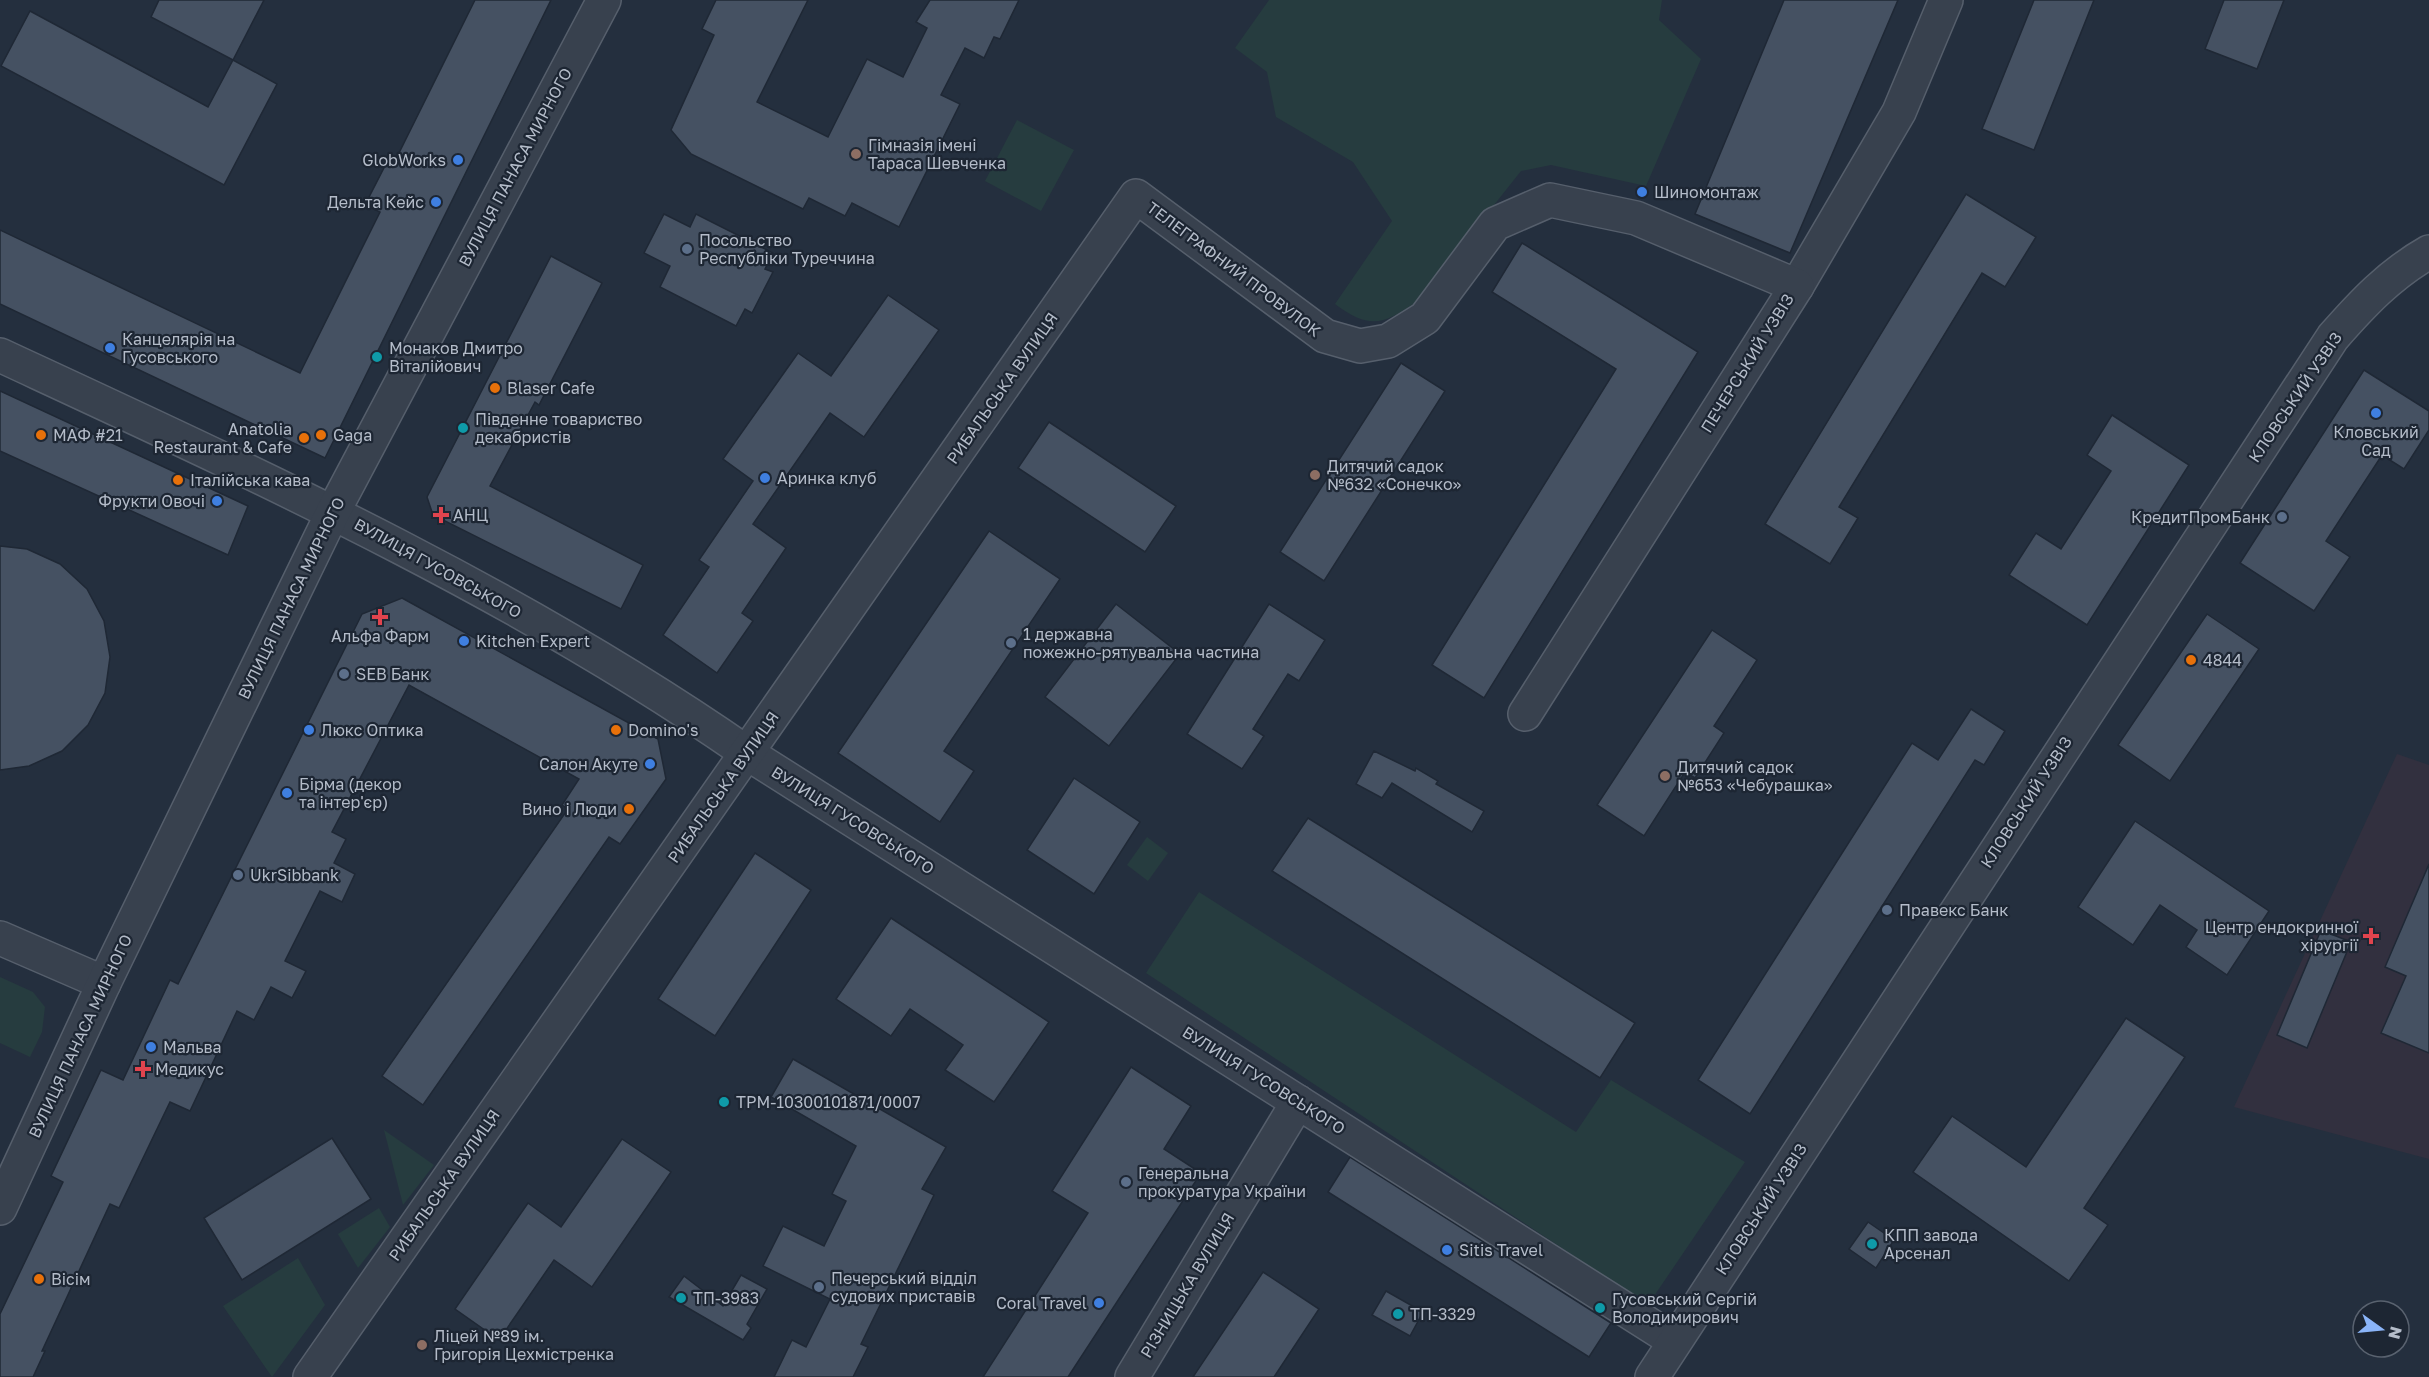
<svg xmlns="http://www.w3.org/2000/svg" width="2429" height="1377" font-family="'Golos Text',sans-serif">
  <rect width="100%" height="100%" fill="#242f3e"/>
  <path fill="#32303f" d="M2397 754 2429 765V1159L2234 1107Z"/>
  <g fill="#263c3f">
    <path d="M1269 0H1662L1659 20 1701 59 1646 186 1551 165 1521 171 1418 301C1383 325 1370 330 1335 304L1392 221 1353 162 1276 117 1267 72 1235 48Z"/>
    <path d="M1017 120 1074 150 1041 211 985 181Z"/>
    <path d="M1147 837 1168 853 1148 881 1127 865Z"/>
    <path d="M1199 892 1576 1132 1611 1080 1745 1162 1648 1305 1146 973Z"/>
    <path d="M0 977 33 992 45 1007 42 1032 30 1057 0 1043Z"/>
    <path d="M384 1130 434 1165 403 1205Z"/>
    <path d="M379 1208 390 1227 358 1268 338 1234Z"/>
    <path d="M298 1258 325 1305 272 1377 223 1306Z"/>
  </g>
  <g fill="#455162" stroke="#1f2835" stroke-width="1.5">
    <path d="M159 0H264L233 60 151 17Z"/>
    <path d="M475 0H551L325 458 0 304V230L300 373 380 212 365 205 387 162 393 165Z"/>
    <path d="M716 0H808L757 102 828 137 867 59 903 77 927 28 916 22 930 0H1019L1000 39 994 37 984 58 965 48 941 95 960 104 899 227 852 203 845 216 809 198 803 209 691 154 671 130 714 35 702 29Z"/>
    <path d="M1784 0H1898L1790 253 1695 214Z"/>
    <path d="M2034 0H2094L2034 150 1982 129Z"/>
    <path d="M2224 0H2284L2257 69 2205 49Z"/>
    <path d="M30 11 208 107 233 60 277 84 224 185 1 66Z"/>
    <path d="M1966 194 2036 237 2005 287 1982 273 1839 507 1858 518 1830 564 1765 524Z"/>
    <path d="M664 214 690 227 696 214 773 253 765 269 773 272 752 313 745 309 736 326 660 287 670 266 644 253Z"/>
    <path d="M1522 243 1698 352 1484 698 1432 665 1616 369 1492 292Z"/>
    <path d="M551 256 602 283 539 405 535 402 490 486 643 565 621 609 433 515 427 497Z"/>
    <path d="M888 295 939 330 864 437 830 413 753 524 786 548 742 613 753 621 717 673 663 635 709 567 699 560 753 481 723 459 798 353 831 376Z"/>
    <path d="M1401 363 1445 391 1324 581 1280 552Z"/>
    <path d="M2364 370 2429 411V430L2404 469 2382 455 2326 541 2350 557 2314 611 2240 563Z"/>
    <path d="M0 391 248 506 228 555 0 451Z"/>
    <path d="M2112 415 2189 465 2087 625 2009 575 2036 533 2061 549 2111 471 2087 455Z"/>
    <path d="M1049 422 1176 506 1145 552 1018 468Z"/>
    <path d="M989 531 1060 579 944 751 974 771 940 822 838 753Z"/>
    <path d="M0 546 27 549 60 564 87 589 104 621 110 657 105 693 88 725 62 751 29 766 0 770Z"/>
    <path d="M402 598 658 739 666 779 620 844 609 837 423 1105 382 1076 568 809 562 805 579 779 409 685 332 832 346 839 334 863 355 874 342 902 320 891 285 961 306 971 292 998 271 987 254 1020 237 1011 190 1111 170 1102 119 1208 110 1204 42 1351H45L33 1377H0V1314L63 1182 51 1176 101 1070 123 1080 170 980 178 984 362 614Z"/>
    <path d="M1116 604 1180 654 1109 746 1045 697Z"/>
    <path d="M1269 604 1325 640 1299 681 1288 674 1253 729 1264 736 1242 769 1187 734Z"/>
    <path d="M2207 614 2259 649 2170 781 2118 745Z"/>
    <path d="M1712 630 1757 660 1714 726 1724 733 1695 778 1685 772 1644 836 1597 805Z"/>
    <path d="M1971 709 2005 731 1984 765 1975 760 1750 1114 1698 1080 1912 743 1938 760Z"/>
    <path d="M1374 751 1415 771 1416 768 1438 781 1436 784 1484 811 1472 832 1392 783 1382 798 1356 784Z"/>
    <path d="M1074 778 1140 822 1094 894 1027 850Z"/>
    <path d="M1308 818 1635 1023 1600 1078 1272 871Z"/>
    <path d="M2135 821 2269 911 2227 975 2186 947 2197 930 2160 905 2133 945 2078 907Z"/>
    <path d="M755 853 811 890 715 1036 658 999Z"/>
    <path d="M2429 864V1053L2381 1033 2406 976 2385 967Z"/>
    <path d="M891 918 1049 1022 994 1102 945 1070 963 1045 910 1009 891 1036 836 999Z"/>
    <path d="M2321 930 2351 942 2307 1048 2277 1035Z"/>
    <path d="M2126 1018 2185 1057 2084 1208 2108 1225 2069 1281 1913 1172 1952 1116 2026 1167Z"/>
    <path d="M793 1059 946 1147 922 1189 934 1195 861 1344 868 1347 853 1377H774L792 1340 806 1347 830 1299 763 1266 783 1226 824 1246 846 1201 832 1194 856 1146 771 1097Z"/>
    <path d="M1131 1067 1191 1106 1164 1149 1201 1173 1068 1377H983L1088 1213 1052 1191Z"/>
    <path d="M332 1138 371 1199 242 1280 204 1218Z"/>
    <path d="M622 1139 671 1172 592 1287 554 1260 499 1340 455 1309 528 1203 561 1227Z"/>
    <path d="M1350 1157 1611 1323 1589 1357 1328 1192Z"/>
    <path d="M1868 1222 1894 1240 1876 1268 1849 1249Z"/>
    <path d="M1263 1272 1319 1309 1274 1377H1193Z"/>
    <path d="M741 1275 767 1289 747 1324 751 1328 743 1340 669 1297 684 1276 723 1306Z"/>
    <path d="M1386 1291 1423 1312 1410 1336 1372 1315Z"/>
  </g>
  <g fill="none" stroke-linecap="round" stroke-linejoin="round">
    <defs>
      <g id="minor">
        <path d="M0 355C256 474 514 591 747 753L1675 1341"/>
        <path d="M1525 714 1797 286 1899 112 1946 0"/>
        <path d="M0 938 104 983"/>
        <path d="M0 1208 104 983 333 512 604 0"/>
        <path d="M310 1377 1136 196 1325 336 1360 346 1388 341 1425 318 1495 224 1550 200 1636 218 1797 286"/>
        <path d="M1132 1377 1298 1102"/>
      </g>
      <path id="tertiary" d="M1652 1377 2333 337C2362 304 2390 274 2429 252"/>
    </defs>
    <use href="#minor" stroke="#565f6c" stroke-width="36"/>
    <use href="#tertiary" stroke="#565f6c" stroke-width="36"/>
    <use href="#minor" stroke="#38414e" stroke-width="33"/>
    <use href="#tertiary" stroke="#38414e" stroke-width="33"/>
  </g>
  <g fill="#8d6e63" stroke="#1d2633" stroke-width="2">
    <circle cx="856" cy="154" r="6"/>
    <circle cx="1315" cy="475" r="6"/>
    <circle cx="1665" cy="776" r="6"/>
    <circle cx="422" cy="1345" r="6"/>
  </g>
  <g fill="#3f7fe0" stroke="#1d2633" stroke-width="2">
    <circle cx="458" cy="160" r="6"/>
    <circle cx="1642" cy="192" r="6"/>
    <circle cx="436" cy="202" r="6"/>
    <circle cx="110" cy="348" r="6"/>
    <circle cx="2376" cy="413" r="6"/>
    <circle cx="765" cy="478" r="6"/>
    <circle cx="217" cy="501" r="6"/>
    <circle cx="464" cy="641" r="6"/>
    <circle cx="309" cy="730" r="6"/>
    <circle cx="650" cy="764" r="6"/>
    <circle cx="287" cy="793" r="6"/>
    <circle cx="151" cy="1047" r="6"/>
    <circle cx="1447" cy="1250" r="6"/>
    <circle cx="1099" cy="1303" r="6"/>
  </g>
  <g fill="#5c6f8a" stroke="#1d2633" stroke-width="2">
    <circle cx="687" cy="249" r="6"/>
    <circle cx="2282" cy="517" r="6"/>
    <circle cx="1011" cy="643" r="6"/>
    <circle cx="344" cy="674" r="6"/>
    <circle cx="238" cy="875" r="6"/>
    <circle cx="1887" cy="910" r="6"/>
    <circle cx="1126" cy="1182" r="6"/>
    <circle cx="819" cy="1287" r="6"/>
  </g>
  <g fill="#0f9aa8" stroke="#1d2633" stroke-width="2">
    <circle cx="377" cy="357" r="6"/>
    <circle cx="463" cy="428" r="6"/>
    <circle cx="724" cy="1102" r="6"/>
    <circle cx="1872" cy="1244" r="6"/>
    <circle cx="681" cy="1298" r="6"/>
    <circle cx="1600" cy="1308" r="6"/>
    <circle cx="1398" cy="1314" r="6"/>
  </g>
  <g fill="#e8710a" stroke="#1d2633" stroke-width="2">
    <circle cx="495" cy="388" r="6"/>
    <circle cx="41" cy="435" r="6"/>
    <circle cx="321" cy="435" r="6"/>
    <circle cx="304" cy="438" r="6"/>
    <circle cx="178" cy="480" r="6"/>
    <circle cx="2191" cy="660" r="6"/>
    <circle cx="616" cy="730" r="6"/>
    <circle cx="629" cy="809" r="6"/>
    <circle cx="39" cy="1279" r="6"/>
  </g>
  <g fill="#e0444e" stroke="#1d2633" stroke-width="2">
    <path d="M438 506h6v6h6v6h-6v6h-6v-6h-6v-6h6z"/>
    <path d="M377 608h6v6h6v6h-6v6h-6v-6h-6v-6h6z"/>
    <path d="M2368 927h6v6h6v6h-6v6h-6v-6h-6v-6h6z"/>
    <path d="M140 1060h6v6h6v6h-6v6h-6v-6h-6v-6h6z"/>
  </g>
  <g text-anchor="middle" stroke-width="4.5" stroke-linejoin="round" paint-order="stroke">
    <g font-size="16" fill="#b4bcc9" stroke="#1d2633" text-anchor="start">
      <text x="868" y="151">Гімназія імені<tspan x="868" dy="18">Тараса Шевченка</tspan></text>
      <text x="446" y="166" text-anchor="end">GlobWorks</text>
      <text x="1654" y="198">Шиномонтаж</text>
      <text x="424" y="208" text-anchor="end">Дельта Кейс</text>
      <text x="699" y="246">Посольство<tspan x="699" dy="18">Республіки Туреччина</tspan></text>
      <text x="122" y="345">Канцелярія на<tspan x="122" dy="18">Гусовського</tspan></text>
      <text x="389" y="354">Монаков Дмитро<tspan x="389" dy="18">Віталійович</tspan></text>
      <text x="507" y="394">Blaser Cafe</text>
      <text x="475" y="425">Південне товариство<tspan x="475" dy="18">декабристів</tspan></text>
      <text x="292" y="435" text-anchor="end">Anatolia<tspan x="292" dy="18">Restaurant &amp; Cafe</tspan></text>
      <text x="2376" y="438" text-anchor="middle">Кловський<tspan x="2376" dy="18">Сад</tspan></text>
      <text x="53" y="441">МАФ #21</text>
      <text x="333" y="441">Gaga</text>
      <text x="1327" y="472">Дитячий садок<tspan x="1327" dy="18">№632 «Сонечко»</tspan></text>
      <text x="777" y="484">Аринка клуб</text>
      <text x="190" y="486">Італійська кава</text>
      <text x="205" y="507" text-anchor="end">Фрукти Овочі</text>
      <text x="453" y="521">АНЦ</text>
      <text x="2270" y="523" text-anchor="end">КредитПромБанк</text>
      <text x="1023" y="640">1 державна<tspan x="1023" dy="18">пожежно-рятувальна частина</tspan></text>
      <text x="380" y="642" text-anchor="middle">Альфа Фарм</text>
      <text x="476" y="647">Kitchen Expert</text>
      <text x="2203" y="666">4844</text>
      <text x="356" y="680">SEB Банк</text>
      <text x="321" y="736">Люкс Оптика</text>
      <text x="628" y="736">Domino's</text>
      <text x="638" y="770" text-anchor="end">Салон Акуте</text>
      <text x="1677" y="773">Дитячий садок<tspan x="1677" dy="18">№653 «Чебурашка»</tspan></text>
      <text x="299" y="790">Бірма (декор<tspan x="299" dy="18">та інтер'єр)</tspan></text>
      <text x="617" y="815" text-anchor="end">Вино і Люди</text>
      <text x="250" y="881">UkrSibbank</text>
      <text x="1899" y="916">Правекс Банк</text>
      <text x="2358" y="933" text-anchor="end">Центр ендокринної<tspan x="2358" dy="18">хірургії</tspan></text>
      <text x="163" y="1053">Мальва</text>
      <text x="155" y="1075">Медикус</text>
      <text x="736" y="1108">ТРМ-10300101871/0007</text>
      <text x="1138" y="1179">Генеральна<tspan x="1138" dy="18">прокуратура України</tspan></text>
      <text x="1884" y="1241">КПП завода<tspan x="1884" dy="18">Арсенал</tspan></text>
      <text x="1459" y="1256">Sitis Travel</text>
      <text x="831" y="1284">Печерський відділ<tspan x="831" dy="18">судових приставів</tspan></text>
      <text x="51" y="1285">Вісім</text>
      <text x="693" y="1304">ТП-3983</text>
      <text x="1612" y="1305">Гусовський Сергій<tspan x="1612" dy="18">Володимирович</tspan></text>
      <text x="1087" y="1309" text-anchor="end">Coral Travel</text>
      <text x="1410" y="1320">ТП-3329</text>
      <text x="434" y="1342">Ліцей №89 ім.<tspan x="434" dy="18">Григорія Цехмістренка</tspan></text>
    </g>
    <g font-size="16" fill="#b4bcc9" stroke="#1d2633">
      <text transform="translate(515 167) rotate(-62)" y="6">ВУЛИЦЯ ПАНАСА МИРНОГО</text>
      <text transform="translate(1234 269) rotate(37)" y="6">ТЕЛЕГРАФНИЙ ПРОВУЛОК</text>
      <text transform="translate(1747 363) rotate(-58)" y="6">ПЕЧЕРСЬКИЙ УЗВІЗ</text>
      <text transform="translate(1002 388) rotate(-55)" y="6">РИБАЛЬСЬКА ВУЛИЦЯ</text>
      <text transform="translate(2295 397) rotate(-56)" y="6">КЛОВСЬКИЙ УЗВІЗ</text>
      <text transform="translate(438 568) rotate(29)" y="6">ВУЛИЦЯ ГУСОВСЬКОГО</text>
      <text transform="translate(291 598) rotate(-64)" y="6">ВУЛИЦЯ ПАНАСА МИРНОГО</text>
      <text transform="translate(723 787) rotate(-55)" y="6">РИБАЛЬСЬКА ВУЛИЦЯ</text>
      <text transform="translate(2026 802) rotate(-57)" y="6">КЛОВСЬКИЙ УЗВІЗ</text>
      <text transform="translate(853 820) rotate(32)" y="6">ВУЛИЦЯ ГУСОВСЬКОГО</text>
      <text transform="translate(80 1036) rotate(-65)" y="6">ВУЛИЦЯ ПАНАСА МИРНОГО</text>
      <text transform="translate(1264 1080) rotate(32)" y="6">ВУЛИЦЯ ГУСОВСЬКОГО</text>
      <text transform="translate(444 1185) rotate(-55)" y="6">РИБАЛЬСЬКА ВУЛИЦЯ</text>
      <text transform="translate(1761 1209) rotate(-57)" y="6">КЛОВСЬКИЙ УЗВІЗ</text>
      <text transform="translate(1187 1285) rotate(-59)" y="6">РІЗНИЦЬКА ВУЛИЦЯ</text>
    </g>
  </g>
  <g transform="translate(2381 1329) rotate(105)"><circle r="28" fill="#1d2633" stroke="#59626f" stroke-width="1.5"/>
  <path d="M0-4.5L10 22L0 15L-10 22Z" fill="#8ab4f8"/>
  <text y="-9" font-size="16" font-weight="bold" text-anchor="middle" fill="#b4bcc9">N</text>
  </g>
</svg>
